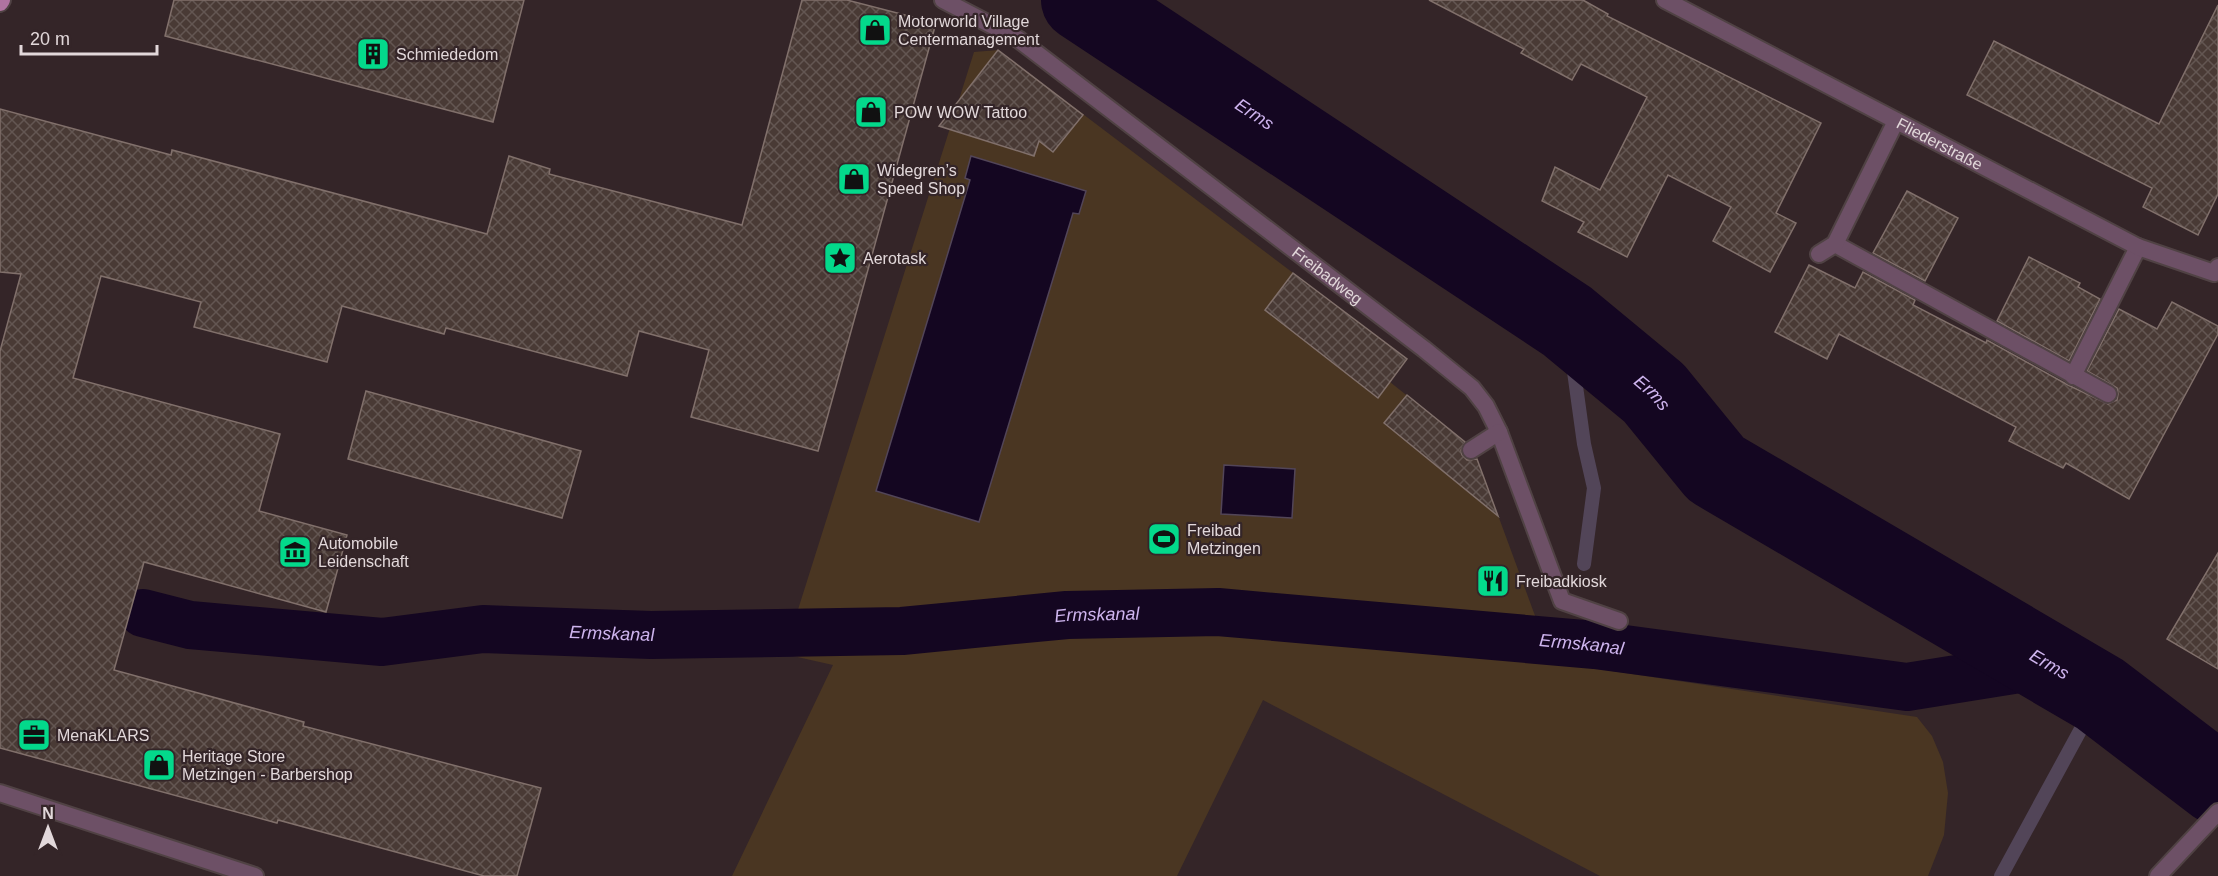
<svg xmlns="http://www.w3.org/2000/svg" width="2218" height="876" font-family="Arial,sans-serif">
  <defs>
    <pattern id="building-cross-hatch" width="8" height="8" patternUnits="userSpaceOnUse" patternTransform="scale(1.5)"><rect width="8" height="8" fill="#493a35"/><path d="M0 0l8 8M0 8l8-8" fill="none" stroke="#635652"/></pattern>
  </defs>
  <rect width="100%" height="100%" fill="#342528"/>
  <path fill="#4a3622" d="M998 50 1407 359 1390 382 1464 441 1477 458 1552 662 1917 717 1932 736 1943 762 1948 793 1944 835 1928 876H1600L1263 700 1177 876H732L833 665 784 654 974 52Z"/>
  <g fill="#140621" stroke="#524558" stroke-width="1.5">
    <path d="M971 156 1086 191 1079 214 1073 213 979 522 876 491 970 180 965 178Z"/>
    <path d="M1224 465 1295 469 1292 518 1221 514Z"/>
  </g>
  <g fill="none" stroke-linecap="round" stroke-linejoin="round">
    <g stroke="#524558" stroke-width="14">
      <path d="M1567 321 1584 444 1594 488 1584 564"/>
      <path d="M2001 876 2100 694"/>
    </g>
    <path stroke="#140621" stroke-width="48" id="s1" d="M143 613 190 625 382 642 483 629 651 635 902 631 1067 615 1218 612 1595 645 1907 687 2050 664"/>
    <path stroke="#140621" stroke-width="82" id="s2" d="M1082 0 1567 321 1654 393 1716 469 2100 694 2218 784"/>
  </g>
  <g fill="url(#building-cross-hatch)" stroke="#81706b" stroke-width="1.5">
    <path d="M174 0H524L493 122 165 36Z"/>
    <path d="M802 0H847L936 23 818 451 691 417 709 350 639 331 627 376 446 328 444 334 342 306 327 362 194 327 201 302 101 276 73 378 280 434 259 511 347 535 326 612 144 562 114 670 304 722 303 726 541 788 517 876H484L278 820 277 823 0 748V351L21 274 0 272V109L171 155 172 150 487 234 509 156 550 169 549 174 742 225Z"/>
    <path d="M1429 0H1583L1608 14 1607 16 1821 123 1776 213 1796 223 1770 272 1713 241 1731 207 1668 175 1627 257 1578 232 1584 222 1542 201 1555 167 1600 190 1647 97 1581 64 1572 80 1521 53 1524 49Z"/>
    <path d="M2218 5V194L2198 235 2143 207 2152 188 1967 95 1994 41 2159 124Z"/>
    <path d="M998 50 1083 115 1053 152 1039 141 1034 156 939 126Z"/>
    <path d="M1907 191 1958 218 1925 281 1873 253Z"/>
    <path d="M2029 257 2080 283 2078 287 2100 299 2069 361 1997 321Z"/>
    <path d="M1809 265 1855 288 1863 272 1915 300 1913 305 1986 343 1987 340 2068 385 2108 404 2117 400 2118 394 2117 388 2087 371 2119 309 2157 329 2172 302 2218 326V334L2129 499 2066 463 2063 468 2009 441 2016 427 1839 334 1827 359 1775 332Z"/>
    <path d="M1293 273 1407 359 1378 398 1265 310Z"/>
    <path d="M366 391 581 451 562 518 348 459Z"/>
    <path d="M1407 395 1465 442 1461 450 1462 455 1467 460 1477 459 1498 516 1384 423Z"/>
    <path d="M2218 553V669L2167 639Z"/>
  </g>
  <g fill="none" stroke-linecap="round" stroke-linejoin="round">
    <defs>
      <g id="service">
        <path id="s3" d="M943 0 1018 39 1424 349 1472 388 1486 406 1499 432 1562 601 1619 621"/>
        <path d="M1835 244 2108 394"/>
        <path d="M1819 254 1835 244 1896 121"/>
        <path d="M2073 376 2138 247"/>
        <path d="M1471 450 1499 432"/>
        <path d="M0 793 255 876"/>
        <path d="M2158 876 2218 812"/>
      </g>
      <g id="minor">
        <path id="s4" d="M1665 0 2138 247 2214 273 2218 267"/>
      </g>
      <path id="primary" d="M0 3 2 0"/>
    </defs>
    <use href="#service" stroke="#504244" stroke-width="20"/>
    <use href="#minor" stroke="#504244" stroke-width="20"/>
    <use href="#primary" stroke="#504244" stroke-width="20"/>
    <use href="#service" stroke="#6d5066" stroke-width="16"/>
    <use href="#minor" stroke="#6d5066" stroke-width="16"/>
    <use href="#primary" stroke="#b073a1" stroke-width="16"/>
  </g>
  <defs>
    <symbol id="shop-square" viewBox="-11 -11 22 22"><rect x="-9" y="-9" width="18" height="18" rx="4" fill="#03d98b" stroke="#342528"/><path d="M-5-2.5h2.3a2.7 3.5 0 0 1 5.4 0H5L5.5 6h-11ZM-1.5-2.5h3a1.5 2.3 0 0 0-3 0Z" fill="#111"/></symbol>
    <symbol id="building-square" viewBox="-11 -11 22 22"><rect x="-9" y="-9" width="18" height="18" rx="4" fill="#03d98b" stroke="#342528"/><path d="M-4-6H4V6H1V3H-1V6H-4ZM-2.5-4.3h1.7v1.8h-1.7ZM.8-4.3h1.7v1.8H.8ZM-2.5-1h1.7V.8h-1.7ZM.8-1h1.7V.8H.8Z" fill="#111"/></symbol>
    <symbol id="sight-square" viewBox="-11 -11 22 22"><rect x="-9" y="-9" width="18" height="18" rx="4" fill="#03d98b" stroke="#342528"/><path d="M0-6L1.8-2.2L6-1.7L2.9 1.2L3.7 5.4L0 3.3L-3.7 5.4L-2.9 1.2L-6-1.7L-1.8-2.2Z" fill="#111"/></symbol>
    <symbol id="stadium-square" viewBox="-11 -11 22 22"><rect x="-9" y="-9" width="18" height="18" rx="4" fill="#03d98b" stroke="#342528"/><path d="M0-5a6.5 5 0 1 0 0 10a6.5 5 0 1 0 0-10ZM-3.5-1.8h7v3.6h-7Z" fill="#111"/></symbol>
    <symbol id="museum-square" viewBox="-11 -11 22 22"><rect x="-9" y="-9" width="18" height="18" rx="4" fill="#03d98b" stroke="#342528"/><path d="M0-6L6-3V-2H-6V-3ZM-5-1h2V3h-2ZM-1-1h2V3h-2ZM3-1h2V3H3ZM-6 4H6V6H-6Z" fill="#111"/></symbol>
    <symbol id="restaurant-square" viewBox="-11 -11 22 22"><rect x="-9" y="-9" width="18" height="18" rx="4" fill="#03d98b" stroke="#342528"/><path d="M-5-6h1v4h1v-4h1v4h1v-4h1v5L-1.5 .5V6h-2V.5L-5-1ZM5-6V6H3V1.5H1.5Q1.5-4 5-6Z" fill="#111"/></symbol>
    <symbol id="office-square" viewBox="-11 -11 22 22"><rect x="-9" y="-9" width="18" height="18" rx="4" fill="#03d98b" stroke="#342528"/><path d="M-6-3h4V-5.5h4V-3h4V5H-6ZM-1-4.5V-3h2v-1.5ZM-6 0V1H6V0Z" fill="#111"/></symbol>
  </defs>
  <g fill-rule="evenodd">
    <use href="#shop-square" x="856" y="11" width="38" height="38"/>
    <use href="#building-square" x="354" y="35" width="38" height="38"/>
    <use href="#shop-square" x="852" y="93" width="38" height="38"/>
    <use href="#shop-square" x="835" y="160" width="38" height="38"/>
    <use href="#sight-square" x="821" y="239" width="38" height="38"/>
    <use href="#stadium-square" x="1145" y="520" width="38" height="38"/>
    <use href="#museum-square" x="276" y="533" width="38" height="38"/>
    <use href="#restaurant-square" x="1474" y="562" width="38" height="38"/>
    <use href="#office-square" x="15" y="716" width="38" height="38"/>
    <use href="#shop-square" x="140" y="746" width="38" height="38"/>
  </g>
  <g text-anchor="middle" stroke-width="4.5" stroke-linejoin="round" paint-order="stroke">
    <g font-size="16" fill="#e2d8da" stroke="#342528" text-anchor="start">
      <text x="898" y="27">Motorworld Village<tspan x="898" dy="18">Centermanagement</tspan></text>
      <text x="396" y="60">Schmiededom</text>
      <text x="894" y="118">POW WOW Tattoo</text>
      <text x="877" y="176">Widegren’s<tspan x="877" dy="18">Speed Shop</tspan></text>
      <text x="863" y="264">Aerotask</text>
      <text x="1187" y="536">Freibad<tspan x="1187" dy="18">Metzingen</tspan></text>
      <text x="318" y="549">Automobile<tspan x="318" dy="18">Leidenschaft</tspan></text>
      <text x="1516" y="587">Freibadkiosk</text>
      <text x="57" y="741">MenaKLARS</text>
      <text x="182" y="762">Heritage Store<tspan x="182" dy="18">Metzingen - Barbershop</tspan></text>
    </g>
    <g font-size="16" fill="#e2d8da" stroke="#342528">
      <text dy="6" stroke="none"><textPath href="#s4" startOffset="310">Fliederstraße</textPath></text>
      <text dy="6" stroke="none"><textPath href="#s3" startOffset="474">Freibadweg</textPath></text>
    </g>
    <g font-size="18" font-style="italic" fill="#ceb4ee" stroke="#342528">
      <text dy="6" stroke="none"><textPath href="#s2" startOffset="207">Erms</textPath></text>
      <text dy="6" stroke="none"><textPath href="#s2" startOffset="693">Erms</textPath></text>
      <text dy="6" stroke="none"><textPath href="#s1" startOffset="958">Ermskanal</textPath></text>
      <text dy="6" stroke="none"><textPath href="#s1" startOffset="472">Ermskanal</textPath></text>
      <text dy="6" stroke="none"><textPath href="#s1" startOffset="1444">Ermskanal</textPath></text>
      <text dy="6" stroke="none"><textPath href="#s2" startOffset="1179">Erms</textPath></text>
    </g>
  </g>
  <g transform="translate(48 828)" stroke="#342528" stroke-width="4.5" paint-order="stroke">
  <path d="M0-4.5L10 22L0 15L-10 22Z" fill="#e2d8da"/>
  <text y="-9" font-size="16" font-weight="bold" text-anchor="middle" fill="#e2d8da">N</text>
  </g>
  <path d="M21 45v9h136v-9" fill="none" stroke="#e2d8da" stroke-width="3"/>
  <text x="30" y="45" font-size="18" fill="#e2d8da" stroke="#342528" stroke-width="4.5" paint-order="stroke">20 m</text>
</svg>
